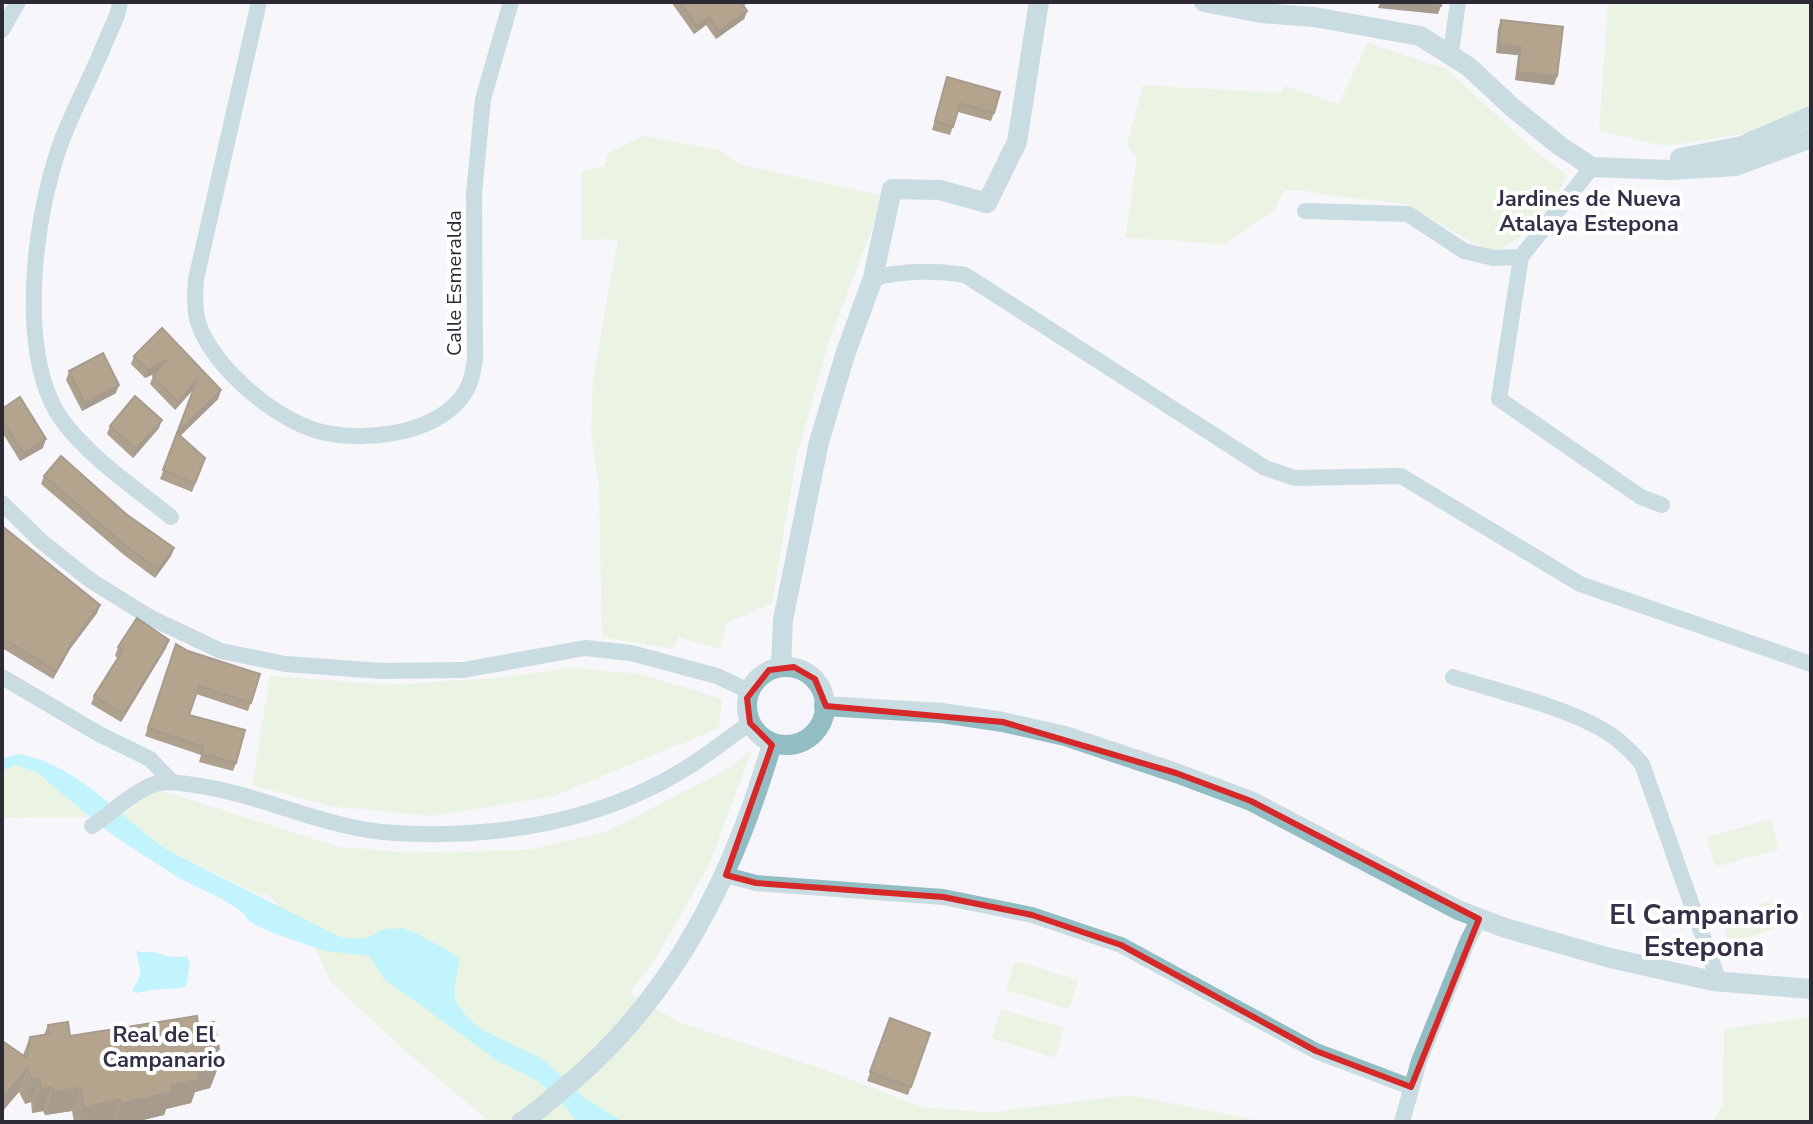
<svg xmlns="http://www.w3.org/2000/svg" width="1813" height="1124" font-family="'Nunito Sans',sans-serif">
  <rect width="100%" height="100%" fill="#f6f5fb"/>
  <g fill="#ddf0c3">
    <path d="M1608 2H1811V106L1755 132 1665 146 1599 131Z"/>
    <path d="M1368 43 1447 69 1536 152 1567 175C1548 215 1531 232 1493 254L1405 204 1320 194 1304 190H1285L1273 211 1225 244 1125 238 1137 159 1127 144 1143 85 1280 93 1286 86 1338 104Z"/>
    <path d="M642 136 720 150 738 164 880 195 874 223 828 344 796 458 772 603 727 623 720 649 679 637 673 649 602 637 599 486 591 432 593 378 618 239 582 240V172L604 166 608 153Z"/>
    <path d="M571 668 640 674 722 699 719 728 554 796 432 816 330 806 252 785 270 676 389 685 498 678Z"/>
    <path d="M752 749 709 865 657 956 630 993 678 1022 823 1069 924 1108 994 1112 1129 1095 1266 1122H490L403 1049 331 982 314 946 267 893 262 896 167 850 122 816 156 789 339 847 413 853 529 850 608 831 731 767Z"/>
    <path d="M16 765 36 772 91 817 2 818V771Z"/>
    <path d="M1771 819 1779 849 1715 867 1707 837Z"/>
    <path d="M1772 901 1780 927 1729 943 1721 917Z"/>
    <path d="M1015 961 1078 980 1069 1009 1006 990Z"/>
    <path d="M1001 1009 1064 1028 1055 1058 992 1038Z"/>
    <path d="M1811 1017V1122H1712L1723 1105 1724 1029Z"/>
  </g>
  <g fill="#84f2ff">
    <path d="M19 754C78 765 119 816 167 850L340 937C356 939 368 941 380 930L402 928 414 932 454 954 460 960 454 990 456 1001 467 1017 482 1030 543 1059 581 1095 623 1122H577L567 1109 538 1081 498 1061 384 979 369 956 325 951 273 933 250 922 242 912 224 900 179 878 111 834 36 772 16 765 2 771V758Z"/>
    <path d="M136 951C143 953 151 951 158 953 169 957 175 958 187 956L190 963 186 987C171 990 150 988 138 993L132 991C145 969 140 972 136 951Z"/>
  </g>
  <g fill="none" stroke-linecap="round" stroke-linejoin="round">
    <g stroke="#92bdc3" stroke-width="16">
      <path d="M120 2C119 14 113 25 108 36 96 66 81 95 68 125 36 197 13 352 62 420 90 458 134 487 171 517"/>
      <path d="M259 2 196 279C195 293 194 308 198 322 211 365 274 419 318 431 361 443 432 435 461 398 471 386 473 373 475 358L474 194 483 99 511 2"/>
      <path d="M2 30 18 2"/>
      <path d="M1451 53 1458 2"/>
      <path d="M1305 211 1408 214 1464 251 1493 258 1521 257 1592 167"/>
      <path d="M1521 257 1499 399 1641 497 1662 505"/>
      <path d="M873 278C904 270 933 270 965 275L1265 468 1295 478 1401 476 1580 584 1811 664"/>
      <path d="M2 503 41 541 90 580 151 618 221 651 285 664 382 671 463 670 585 648 631 653 717 676 749 691"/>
      <path d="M2 677 99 734 150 759 172 782"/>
      <path d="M1453 677C1497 691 1566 707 1605 731 1620 740 1631 751 1642 764L1719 982"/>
      <path d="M92 826C109 815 133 792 152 785 165 780 180 783 194 785 261 794 326 829 394 833 497 839 603 822 691 765 711 752 730 737 750 723"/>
      <path d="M726 875 756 883 943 897 1032 915 1121 945 1316 1051 1411 1087"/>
      <path d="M1402 1122 1419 1061 1468 940 1479 919"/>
    </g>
    <g stroke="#92bdc3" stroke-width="20">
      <path d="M1204 2 1261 13 1314 17 1420 36 1469 67 1513 108 1560 146 1592 167 1670 170 1736 166 1811 138"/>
      <path d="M1680 158 1742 146 1811 116"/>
      <path d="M781 666 783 620 819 442 845 355 873 278 892 189 940 190 987 203 1017 142 1039 2"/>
      <circle cx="786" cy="706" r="39"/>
      <path d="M824 706 942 713 1003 722 1065 736 1176 773 1251 801 1458 910 1505 928 1610 958 1713 981 1811 989"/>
      <path d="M521 1122C538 1112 553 1097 569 1084 675 995 734 874 772 744"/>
    </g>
  </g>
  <g fill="#563907">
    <path d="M671 2H749L743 6 747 11 744 19 716 39 706 25 694 34Z"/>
    <path d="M1501 20 1557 76 1554 85 1515 80 1518 55 1496 53 1498 29Z"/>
    <path d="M947 77 994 113 991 121 958 112 950 135 932 130Z"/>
    <path d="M134 356 221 390 218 399 180 436 205 458 192 492 160 479 194 389 175 410 150 384 153 376 156 373 145 378 131 364Z"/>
    <path d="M69 371 116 393 82 411 66 380Z"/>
    <path d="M2 409 43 448 20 461 2 432Z"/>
    <path d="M110 426 159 428 133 458 107 434Z"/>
    <path d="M44 476 126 514 174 548 171 556 155 578 124 555 41 484Z"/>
    <path d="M2 526 100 605 97 613 70 649 53 679 2 648Z"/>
    <path d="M176 644 188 651 260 674 248 711 196 694 189 715 236 763 233 771 199 762 201 755 145 736Z"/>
    <path d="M118 647 166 648 121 722 91 704 94 696 118 658 115 656Z"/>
    <path d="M890 1018 930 1033 908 1095 867 1081Z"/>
    <path d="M48 1025 70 1036 198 1025 219 1049 217 1056 219 1065 210 1088 195 1092 191 1103 166 1109 164 1115 134 1122H74L72 1111 45 1115 43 1111 32 1113 31 1102 25 1104 19 1092 23 1055 30 1037 44 1035Z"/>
  </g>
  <g fill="#462e06">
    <path d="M1380 2H1405L1441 6 1438 14 1378 8Z"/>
    <path d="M747 11 744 19 716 39 719 31Z"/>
    <path d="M709 17 706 25 694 34 697 26Z"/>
    <path d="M1499 45 1521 47 1518 55 1496 53Z"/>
    <path d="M1518 72 1557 76 1554 85 1515 80Z"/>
    <path d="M167 360 164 369 145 378 148 370Z"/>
    <path d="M197 380 194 388 175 410 178 402Z"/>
    <path d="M119 385 116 393 82 411 85 403Z"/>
    <path d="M221 390 218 399 174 442 177 433Z"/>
    <path d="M162 420 159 428 133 458 136 449Z"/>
    <path d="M46 439 43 448 20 461 23 453Z"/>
    <path d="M174 548 171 556 155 578 158 569Z"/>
    <path d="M100 605 97 613 70 649 53 679 56 671 73 641Z"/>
    <path d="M169 640 166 648 121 722 124 714Z"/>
    <path d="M219 1065 210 1088 195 1092 191 1103 166 1109 164 1115 134 1122H114L121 1104 171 1086 198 1070Z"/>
    <path d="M27 1069 19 1092 2 1112V1099Z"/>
    <path d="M39 1079 31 1102 25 1104 33 1080Z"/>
    <path d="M52 1087 43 1111 32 1113 41 1089Z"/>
    <path d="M80 1088 72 1111 45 1115 54 1092Z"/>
    <path d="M120 1099 112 1122H79L84 1108Z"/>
  </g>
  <g fill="#644208" stroke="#462e06" stroke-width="2">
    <path d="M680 2H741L747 11 719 31 709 17 697 26Z"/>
    <path d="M1405 2H1442L1441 6Z"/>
    <path d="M1501 20 1563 27 1557 76 1518 72 1521 47 1499 45Z"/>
    <path d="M947 77 1000 92 994 113 960 103 953 127 935 121Z"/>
    <path d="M162 328 221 390 177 433 197 380 178 402 153 376 167 360 148 370 134 356Z"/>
    <path d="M103 353 119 385 85 403 69 371Z"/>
    <path d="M135 396 162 420 136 449 110 426Z"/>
    <path d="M20 397 46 439 23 453 2 419V409Z"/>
    <path d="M177 433 205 458 195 483 163 470Z"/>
    <path d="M61 456 126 514 174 548 158 569 127 547 44 476Z"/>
    <path d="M2 526 100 605 73 641 56 671 2 638Z"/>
    <path d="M137 618 169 640 124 714 94 696 123 650 118 647Z"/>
    <path d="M176 644 188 651 260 674 251 703 199 686 189 715 245 730 236 763 202 754 204 747 148 728Z"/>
    <path d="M197 1016 198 1025 214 1022 219 1049 215 1048 219 1065 198 1070 200 1079 171 1086 172 1092 121 1104 120 1099 84 1108 80 1088 54 1092 52 1087 41 1089 39 1079 33 1080 27 1069 2 1099V1041L27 1058 30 1037 49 1034 48 1025 68 1022 70 1036Z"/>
    <path d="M890 1018 930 1033 911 1087 870 1072Z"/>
  </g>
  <path d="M0 0H1813V1124H0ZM794 667 815 679 826 706 1003 722 1176 773 1251 801 1479 919 1411 1087 1316 1051 1121 945 1032 915 943 897 756 883 726 875 772 745 750 723 747 698 769 670Z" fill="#f6f5fb" fill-opacity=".55" fill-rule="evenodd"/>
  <path fill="none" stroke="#d62828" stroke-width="6" stroke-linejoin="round" d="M794 667 815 679 826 706 1003 722 1176 773 1251 801 1479 919 1411 1087 1316 1051 1121 945 1032 915 943 897 756 883 726 875 772 745 750 723 747 698 769 670Z"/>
  <g text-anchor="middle" stroke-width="8" stroke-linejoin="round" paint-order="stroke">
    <g font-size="20" fill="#2d2a36" stroke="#fff">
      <text transform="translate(454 283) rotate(-90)" y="7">Calle Esmeralda</text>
    </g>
    <g font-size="22" font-weight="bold" fill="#352f47" stroke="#fff">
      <text x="1589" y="206">Jardines de Nueva<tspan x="1589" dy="25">Atalaya Estepona</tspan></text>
      <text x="164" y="1042">Real de El<tspan x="164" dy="25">Campanario</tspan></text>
    </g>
    <g font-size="28" font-weight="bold" fill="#352f47" stroke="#fff">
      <text x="1704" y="924">El Campanario<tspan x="1704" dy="32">Estepona</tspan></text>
    </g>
  </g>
  <rect width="1813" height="1124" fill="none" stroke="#2d2a36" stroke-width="8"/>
</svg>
